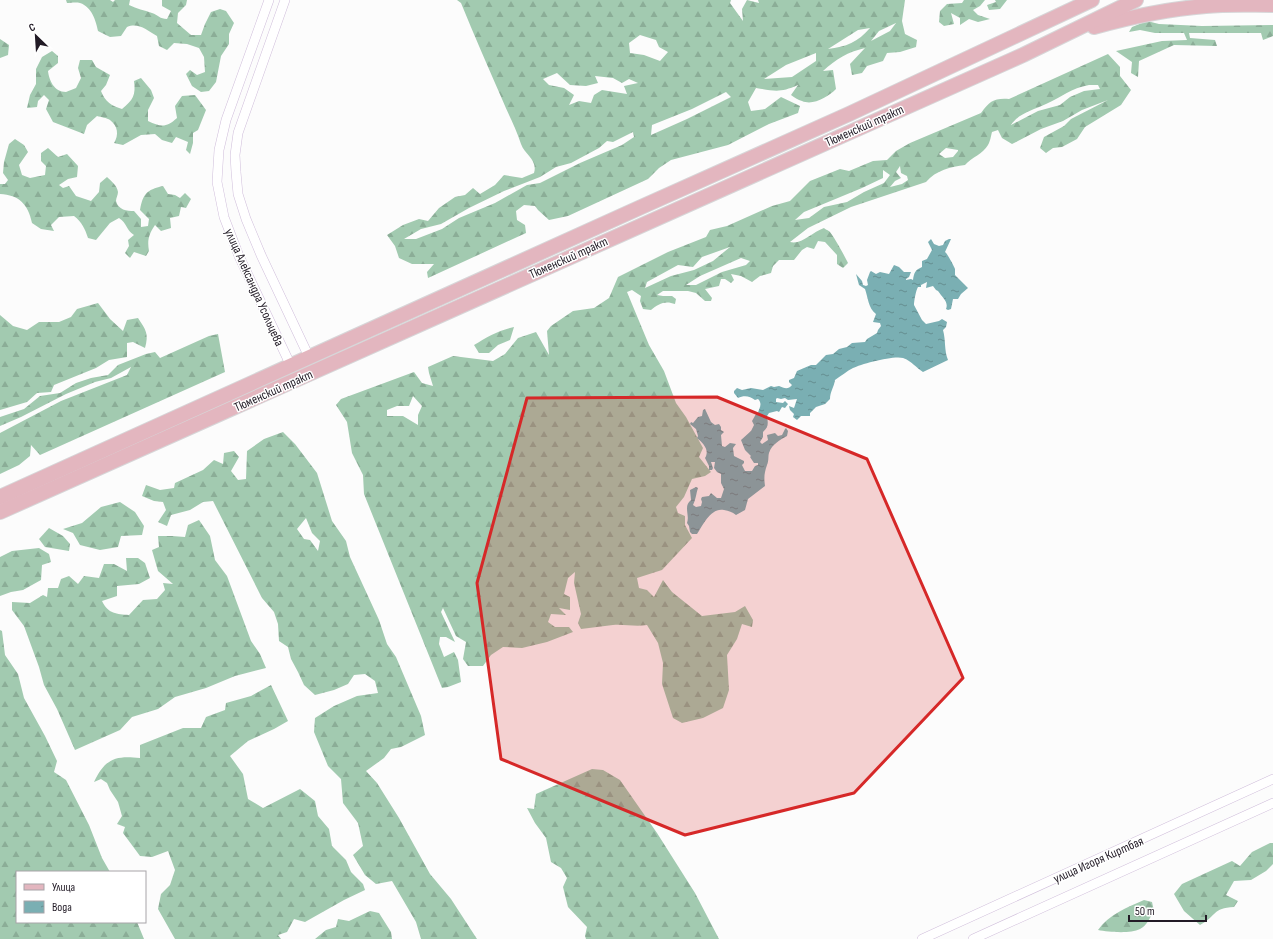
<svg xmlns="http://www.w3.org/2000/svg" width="1273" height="939" font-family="'Sofia Sans Condensed',sans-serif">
  <defs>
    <pattern id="forest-firs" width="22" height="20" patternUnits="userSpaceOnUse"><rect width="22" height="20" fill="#a2cab0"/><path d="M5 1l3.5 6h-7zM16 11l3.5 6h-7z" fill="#8bad97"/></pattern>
    <pattern id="water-ripples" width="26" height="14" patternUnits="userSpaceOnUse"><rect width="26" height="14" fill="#7aafb3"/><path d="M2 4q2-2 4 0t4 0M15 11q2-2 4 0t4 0" fill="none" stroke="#648e91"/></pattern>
  </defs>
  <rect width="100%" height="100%" fill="#fcfcfc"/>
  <g fill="url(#forest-firs)" fill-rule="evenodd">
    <path d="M66 0H110L113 2 115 0H130L129 5C137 9 144 10 152 13 158 15 160 19 167 19L171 11 162 6V0H187L186 5 178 13 177 23 191 35H201L205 24 211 12 220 9 226 11 234 23 229 34V44L221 56 216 82 209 91 201 92 192 86 186 74 190 70 197 75 205 72 204 57 199 48 187 44 174 43 167 50 159 46 157 36C147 30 138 22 127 27L121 36 110 37 98 31C96 21 92 7 80 3 76 2 70 3 67 3Z"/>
    <path d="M457 0H731L730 3 743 21 742 9 747 0 759 3 758 0H905L902 21 905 34 917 40 916 47 900 52 887 53 883 61 867 66 862 73 852 75 850 64 865 48C848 52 836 59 823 71L833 70 836 89C828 97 813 106 802 101 798 100 794 97 791 95L798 85C780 93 775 91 756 88L748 102 751 111 765 109 781 97 800 106 798 113 769 124 728 145 671 160 659 168 648 179 568 216 549 220 538 210 535 206 524 205 516 211 517 220 525 225 526 233 428 278 427 272 434 264H412L399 258 395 246 387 235 403 225 419 219 428 221 439 208 455 197 465 195 473 188 480 194 495 185 504 175 522 178 534 173C538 160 525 155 521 144 516 128 508 114 502 99 488 67 474 35 461 3ZM896 23 890 31 871 41 879 31ZM870 28C858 42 846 47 828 49L858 30ZM640 35 656 40 659 47 668 52 660 61 644 55 630 53 629 43ZM816 53V61L792 77 764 79 786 65ZM557 73 570 85 586 86 598 83 595 76 613 78 622 83 629 79 638 83 624 86 627 94 602 90 594 95 591 103 579 101 569 105 574 95 564 88 549 85 543 79ZM726 92 731 97 687 119 651 135 652 125 692 109ZM633 132 634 137 622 145 580 163 540 183 527 185 495 203 459 218 442 229 416 239H404L421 229 441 224 469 208 504 191 540 177 556 167 571 163 599 148 607 141 613 142Z"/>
    <path d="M964 0H985L980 6 973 10 978 15 990 19 978 22 969 19 960 25V18L951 13 954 24 944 26 939 22 940 11 947 4 962 3Z"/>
    <path d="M995 0H1007L1000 9 989 10 987 5 996 2Z"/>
    <path d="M1147 21 1159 24 1202 26 1273 25V36L1263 40 1261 33H1189L1190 38 1215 40 1217 46 1174 45 1139 61 1138 77 1131 73 1132 62 1116 51 1162 41 1187 40 1184 33H1155L1140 30 1129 32 1132 27Z"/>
    <path d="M0 39 9 45 8 55 0 58Z"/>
    <path d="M52 51 58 56V63L48 71C49 80 54 92 66 92 69 91 73 89 76 88L81 78 78 68 80 60H92L96 67 110 75 106 85 101 91C105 102 112 106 122 109 133 100 136 95 134 81L141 78 151 90 154 98 148 110V121C161 127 166 128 177 118L175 106 182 96 195 95 206 110 198 130 193 133V143L190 154 186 150 188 142 176 137 172 143 162 140 155 134 141 135 123 145 114 143C119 135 118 126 110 120 107 118 101 117 97 116L87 125 84 134 53 122 46 109 49 100 44 95 38 101 37 107 27 108 30 95 36 84V69L42 57Z"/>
    <path d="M1108 54 1120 67V76L1131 90 1121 105 1085 127 1077 139 1062 147 1053 148 1046 153 1040 148 1044 137 1064 126 1071 119 1108 100 1082 110 1063 121 1041 129 1012 144 1002 138 998 130 992 132C991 136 990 142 988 145 983 154 972 157 965 165 951 167 936 170 926 182L851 207 808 228 790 242C802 245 812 232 824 228 825 229 829 231 829 231 834 236 845 257 848 263L843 268 837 264V255L825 242 818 241 814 249 807 247 802 250 794 260H779L773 266 771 273 760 276 752 282 741 276 731 274 734 280 731 283 725 279H721L719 286 705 289 712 298 711 301H705L696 293 688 291H663L657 295 663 296H672L676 299 675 304C665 300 658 304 651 310L643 309 640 301 641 296 632 290 627 292 649 345 664 371 676 403 686 417 703 448 699 457 711 472 705 476 692 479 684 497 676 507 678 513 685 516V525L692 538 662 570 637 578 639 588 647 590 654 597 663 580 672 592 702 616 735 612 745 606 753 620 752 627 742 624 737 639 727 655 729 690 723 708 703 718 682 723 673 718 662 684 663 663 658 643 647 625C635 627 624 624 613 625 602 626 592 628 581 629L578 623 581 614 574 583 575 572 568 578 564 594 570 597V610L559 608 566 615 551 614 548 622 555 627H569L573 632 547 642 522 648 503 647 491 655 483 666H468L463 659 466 642 456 636 443 608 441 612 455 642 446 637H440L439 644 444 657 454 652 458 660 461 682 448 687 442 688 364 494 363 475 352 453 347 422 336 405 341 399 414 372 422 383 433 386 429 373 428 367 453 356 493 361 505 354 518 338 536 332 549 355 547 331 551 326 573 311 594 308 609 298 618 277 668 252 706 237 710 230 727 226 772 206 790 201 810 181 840 169 849 171 873 161 887 160 896 151 910 143 981 113C990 101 994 98 1009 99ZM1089 85H1098L1100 89 1084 91 1070 97 1060 105 1038 111 1011 125C1019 113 1033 110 1046 104 1062 97 1071 88 1089 85ZM946 148 958 150V151L953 157 945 158 939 154ZM900 166 901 173 907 176 908 180 902 184 890 187 895 181 901 178 896 172ZM883 170 890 175 884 183 864 192 847 202 824 207 809 218 795 220 804 212 862 188 883 178ZM730 247 713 261 694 270 671 276 645 288 647 282 678 265 693 267 702 257ZM741 258 750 261 746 265 722 272 696 285H686L700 276ZM413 396 422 406 418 415V425L403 416H387V410L397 406H409Z"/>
    <path d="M15 139 24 145 28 152 19 165 22 175 30 178 45 175 46 166 41 161V153L48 148 58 157 67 154 78 166 77 177 68 179 59 185 63 188 69 186 76 196 91 201 99 192 100 183 107 177C111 181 117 185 118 192 118 195 116 198 116 201 118 210 127 211 134 211L141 219V227L148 226 149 219 140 210C143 194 146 190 163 186L168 194 175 195 180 198 185 193 191 199 186 208 181 207 179 216 170 218 171 228 161 231 155 225C149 234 147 240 149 251L146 256 134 252 130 258 125 253 129 246 128 240 134 235C126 230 127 223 119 218L110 223 96 240 88 238C85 229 82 222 74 216L59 217 51 225 54 231 41 229 32 223C28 204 19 195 0 194V184H5L8 180 3 173 4 162 9 144Z"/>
    <path d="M98 303 110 319 123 331 127 320 138 318C146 330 149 334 145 348L133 342 127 343V357L109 360 96 368 54 385 51 392 37 393 27 402 0 410V315L13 326 27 330 39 322H59L71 317 77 309Z"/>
    <path d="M514 327 510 340 498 345 489 353H479L474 345C487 337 499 330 514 327Z"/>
    <path d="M218 334 225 372 40 455 31 445 30 456 19 465 0 474V433L61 401 127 375 131 367 111 378 95 382 66 394 21 417 0 426V417L24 409 40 396 60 393 76 383 91 378 108 375 118 365 146 354 155 352 160 358 209 336Z"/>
    <path d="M283 432 295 444 317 473 332 521 346 541 350 557 379 620 387 644 396 657 421 716 425 735 401 747 391 749 384 758 366 771 377 783 399 818 430 874 451 899 477 939H421L416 922 392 881 376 884 365 875 353 855 363 846 358 823 343 803 341 779 328 766 314 732 315 718 334 706 357 696 378 693 375 681 365 674 354 675 348 684 334 690 315 695 304 685 298 672 291 659 288 647 279 641 278 624 274 612 262 598 213 501 203 502 190 510 171 515 167 526 158 522 166 510 163 502 154 501 142 496 146 485 160 490 174 488 175 483 203 470 214 460 223 464 224 453 234 451 239 457 231 471 238 480 246 479 247 451 264 439ZM306 518 312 533 320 541 318 551 310 540 304 539 297 529Z"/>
    <path d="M120 502 135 512 144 526 142 535 121 536 118 547 100 550 80 545 73 533 63 529 82 523 101 507Z"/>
    <path d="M199 520 210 536 215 560 227 576 251 641 260 654 266 668 235 676 206 688 175 697 158 709 132 717 120 730 75 750 57 709 44 685 39 667 24 626 12 610V602L30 603 43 595 47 597 48 588H58L61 579 69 576 78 584 84 576 99 578 104 564H114L127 571 126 558H138L145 563 150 578 139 584 117 586V596L102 601C108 614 117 614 129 615L143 600 157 599 165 590 163 583 173 584 158 571 152 550 159 547 158 536H172L185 537 188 525Z"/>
    <path d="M49 528 63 536 70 544 69 551 45 547 39 539Z"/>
    <path d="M39 548 49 554 51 562 42 565 41 580 23 590 11 592 0 596V557L12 551Z"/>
    <path d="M0 630 2 631 5 655 18 674 24 698 45 736 57 761 54 772 66 780 89 825 102 858 110 872H17V922H137L144 939H0Z"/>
    <path d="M271 685 288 721 274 729 248 741 230 756 243 774 248 799 263 808 300 789 315 801 318 816 329 829 332 846 346 860 351 872 363 884 365 890 344 900 305 922 294 919 287 932 278 935 281 939H175L158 909 161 894 170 885 175 870 168 851 152 857 140 856 123 833 125 827 117 824 122 816 118 802 110 790 107 783 101 779 94 782C105 759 115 755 140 758V745L183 728H201L206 717 225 710 226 703 251 696Z"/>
    <path d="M592 769 603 770 620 780 657 833 695 893 719 939H586L585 936 587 927 568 907 563 887 567 878 561 868 551 862 546 838 535 823 527 808 534 809 536 794Z"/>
    <path d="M1270 843H1273V864L1266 871 1251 880 1234 881 1226 895 1238 901 1234 907C1212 908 1217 916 1200 925L1184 911 1174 894 1182 884 1232 861 1240 866 1252 852Z"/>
    <path d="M1144 900 1152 902 1154 911C1150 917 1147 926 1140 929 1130 934 1109 932 1098 930 1108 915 1128 907 1144 900Z"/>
    <path d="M370 911 379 913 391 932 392 939H315L326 930 336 927 338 919 349 921Z"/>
  </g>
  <path fill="url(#water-ripples)" d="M931 239 934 244 939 246 943 245 945 241 949 239H951L945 252C947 253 954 266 955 269V275L968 288 961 294 958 299H953L951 309 948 310 946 309C949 302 942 297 938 291L936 290 933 286 926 288 927 282 921 285V287H918C916 290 914 301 914 305L922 320 926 324 939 321 942 319 947 322 946 327 943 330C946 341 944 350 948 360L923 372C916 368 912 361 903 358 894 355 861 364 853 368 847 371 841 376 835 380 834 387 830 392 830 399L825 404 816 407 810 413V416H801L797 420 793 417 794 414 790 410 789 406 794 408 797 399 788 400 785 398 781 399 777 398 776 399V402L783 403 785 401 788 404 785 408 782 407 779 412 777 411 769 413 767 416C768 423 769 427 763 432V437L760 442 762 444 768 440 767 435 775 433 778 436 782 435 785 429 786 428 788 431 787 436C780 440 772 444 769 453 768 456 769 461 767 465 764 474 764 477 765 486L748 499 745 510 736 515C732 512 729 511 724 510 711 507 703 525 697 534H692L690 532 689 526 687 523C690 515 683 506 691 500L690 490 696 487 698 488C696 494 696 499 693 505L696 507 701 506 702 502 701 499 702 497 709 496 711 493 717 498H721L724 489 721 483V474L717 472 714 468 715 462H711L713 468 712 470H709V466L705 458C710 450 703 443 697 438L698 436 696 429 690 424 691 422 693 423 698 417 702 416 703 410 705 409 711 422 715 425 719 424 721 427V430L724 432 721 435 722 446 725 447 730 443 736 444 733 448 734 456 744 461V463L742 465 745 471H752L755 466 758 465V463H754L750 457 751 456 745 450 741 440 751 431 754 425 752 421 756 414 758 413C759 408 763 404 758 399L755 400C750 396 744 395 738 398L734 393V391L737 388 742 390 751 388 763 390 771 386 774 387 779 386C784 388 788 390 792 385L789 382V380L794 378 797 371 811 365H816L826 355 833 354 839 349 847 347 852 343 865 342 867 339 877 333 878 330 881 326 880 323 873 322 876 314C868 308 868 297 865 289L859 285 856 274 862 281 863 285 866 286 868 285 867 280 870 272 871 271 876 274 880 272 889 274 894 265 899 267 904 272H911L909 277 906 279V280L911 279 913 280C914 273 915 270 922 267V261L927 259 932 250 928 242Z"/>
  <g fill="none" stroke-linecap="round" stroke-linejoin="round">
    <defs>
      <g id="street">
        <path d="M269 0 226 120 219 150 217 182 224 217 239 256 291 366"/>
        <path d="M285 0 238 133 235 155 236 172 238 194 246 219 261 255 309 357"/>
        <path d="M922 939 1273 779"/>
        <path d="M973 939 1273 803"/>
      </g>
      <g id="primary">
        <path d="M1094 27C1130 17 1168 9 1206 6 1228 4 1250 5 1273 5"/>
        <path d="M0 497 639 208 849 114 1092 0"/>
        <path d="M0 512 1023 55 1136 0"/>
      </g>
    </defs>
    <use href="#street" stroke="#d0bedb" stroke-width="10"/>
    <use href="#primary" stroke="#d7d6d8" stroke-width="16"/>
    <use href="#street" stroke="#fff" stroke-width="9"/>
    <use href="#primary" stroke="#e3b6bf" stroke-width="14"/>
  </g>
  <path fill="#d62828" fill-opacity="0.2" stroke="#d62828" stroke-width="3" stroke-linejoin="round" d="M717 397 867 459 963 678 854 793 685 835 501 759 477 583 527 398Z"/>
  <g text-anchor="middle" stroke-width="3" stroke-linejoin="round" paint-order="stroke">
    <g font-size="13" fill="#221b26" stroke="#fff">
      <text transform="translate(864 125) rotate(-24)" y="5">Тюменский тракт</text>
      <text transform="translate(568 257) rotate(-24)" y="5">Тюменский тракт</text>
      <text transform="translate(255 287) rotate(66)" y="5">улица Александра Усольцева</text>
      <text transform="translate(273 390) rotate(-24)" y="5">Тюменский тракт</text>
      <text transform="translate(1098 859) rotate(-24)" y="5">улица Игоря Киртбая</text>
    </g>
  </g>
  <rect x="16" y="871" width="130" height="52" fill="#ffffff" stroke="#a7a4a8"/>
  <rect x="24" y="884" width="20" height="6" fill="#e3b6bf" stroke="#a7a4a8"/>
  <text x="52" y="891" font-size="12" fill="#221b26">Улица</text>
  <rect x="24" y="901" width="20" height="12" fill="url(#water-ripples)" stroke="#a7a4a8"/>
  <text x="52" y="911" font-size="12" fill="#221b26">Вода</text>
  <g transform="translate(36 36) rotate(335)" stroke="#ffffff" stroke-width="3" paint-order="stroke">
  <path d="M0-3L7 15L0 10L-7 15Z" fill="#221b26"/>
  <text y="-6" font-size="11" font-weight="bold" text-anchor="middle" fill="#221b26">С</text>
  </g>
  <path d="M1129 915v6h77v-6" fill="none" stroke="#221b26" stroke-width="2"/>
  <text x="1135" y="915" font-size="12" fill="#221b26" stroke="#ffffff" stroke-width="3" paint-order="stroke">50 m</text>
</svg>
